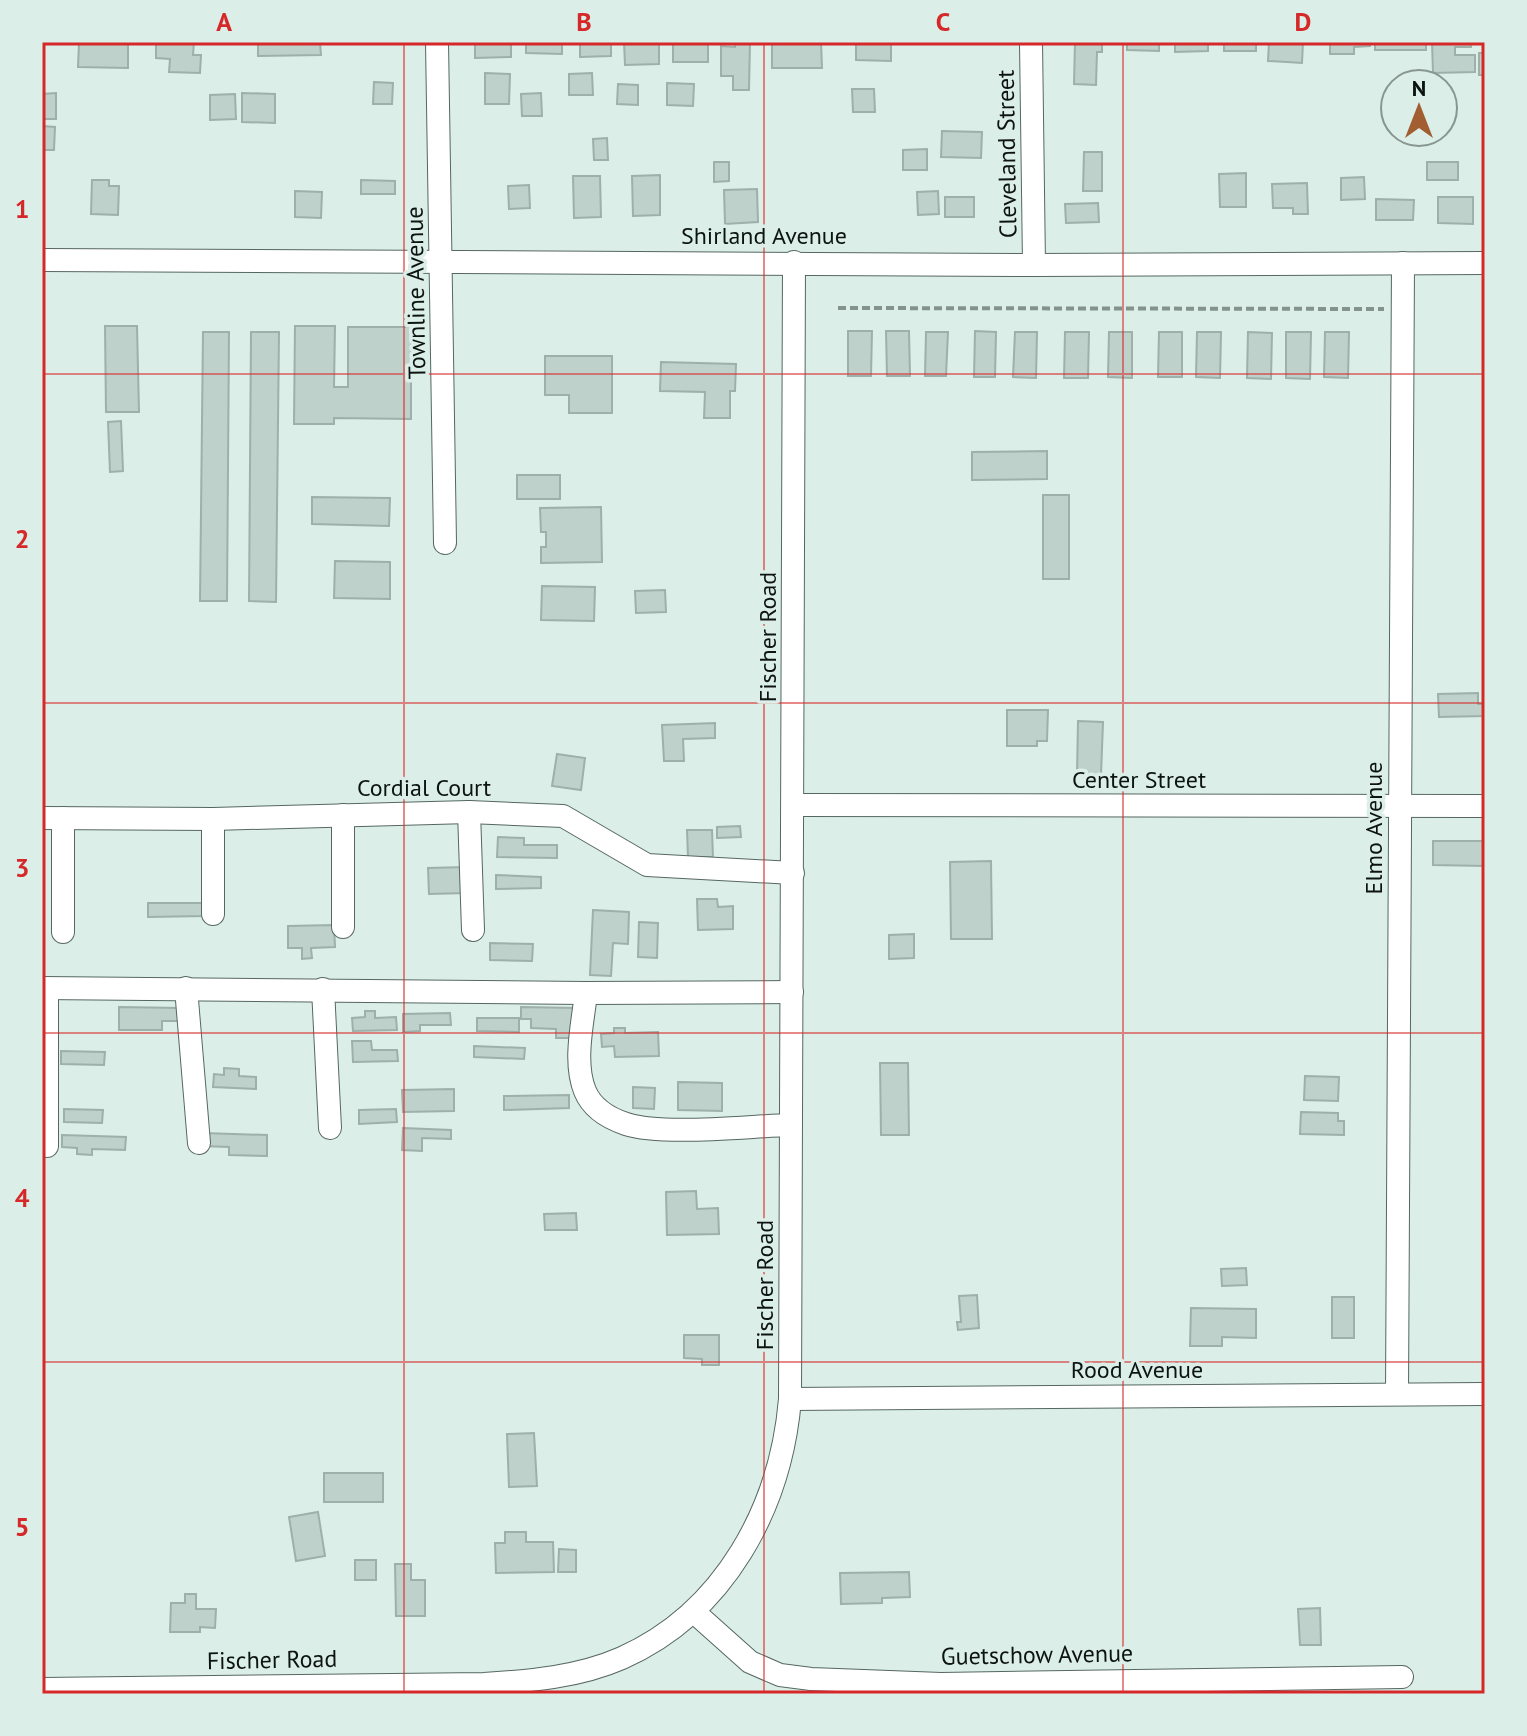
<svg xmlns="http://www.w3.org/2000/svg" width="1527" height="1736" font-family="'PT Sans',sans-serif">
  <rect width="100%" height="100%" fill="#dbeee8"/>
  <g fill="#bed1cb" stroke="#9eb0aa" stroke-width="2">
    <path d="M107 42H128V68L78 67 79 43Z"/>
    <path d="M156 42H194L193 55H201L200 73 169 72 170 59 156 58Z"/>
    <path d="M258 42H320L321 55 258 56Z"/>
    <path d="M475 42H511V57L475 58Z"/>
    <path d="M526 42H562V54L526 53Z"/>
    <path d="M580 42H611V56L580 57Z"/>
    <path d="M624 42H659V64L625 65Z"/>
    <rect x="673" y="42" width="35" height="20"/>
    <path d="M735 42H750L749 90H733V76H721V46L735 47Z"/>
    <path d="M772 42H821L822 68H772Z"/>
    <path d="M856 42H891V61L856 60Z"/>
    <path d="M1075 42H1102V52H1097L1096 85 1074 84Z"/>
    <path d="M1127 42H1159V51L1127 50Z"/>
    <path d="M1175 42H1208V51L1175 52Z"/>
    <rect x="1224" y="42" width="32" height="9"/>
    <path d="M1269 42H1303L1302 63 1268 61Z"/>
    <path d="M1330 42H1370V46L1354 47V54H1330Z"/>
    <rect x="1375" y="42" width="51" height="8"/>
    <path d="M1432 42H1471V47H1455V55H1475V72L1433 73Z"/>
    <rect x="1479" y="53" width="6" height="22"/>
    <path d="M485 73 510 74 509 104H485Z"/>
    <path d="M592 73 593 95H569V74Z"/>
    <path d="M374 82 393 83 392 104H373Z"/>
    <path d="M667 83 694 84 693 106 667 105Z"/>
    <path d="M618 84 638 85V105L617 104Z"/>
    <path d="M852 89H874L875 112H853Z"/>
    <path d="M56 93V119H42V94Z"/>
    <path d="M242 93 275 94V123L242 122Z"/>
    <path d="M541 93 542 116H522L521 94Z"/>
    <path d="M235 94 236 119 210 120V95Z"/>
    <path d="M42 126 55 127 54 150H42Z"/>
    <path d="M942 131 982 132 981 158 941 157Z"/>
    <path d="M607 138 608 160H594L593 139Z"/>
    <path d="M927 149V170H903V150Z"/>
    <path d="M1084 152H1102V191H1083Z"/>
    <path d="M714 162H729V181L714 182Z"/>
    <rect x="1427" y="162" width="31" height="18"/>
    <path d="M1246 173V207H1220L1219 174Z"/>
    <path d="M660 175V215L633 216 632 176Z"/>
    <path d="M573 176H600L601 217 574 218Z"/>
    <path d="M1364 177 1365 199 1341 200V178Z"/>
    <path d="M92 180H109V186H119L118 215 91 214Z"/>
    <path d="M361 180 395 181V194H361Z"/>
    <path d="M1307 183 1308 214H1293V208H1273L1272 184Z"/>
    <path d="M529 185 530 208 509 209 508 186Z"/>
    <path d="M757 189 758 222 725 224 724 190Z"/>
    <path d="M295 191 322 192 321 218 295 217Z"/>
    <path d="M938 191 939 214 918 215 917 192Z"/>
    <rect x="945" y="197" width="29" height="20"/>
    <path d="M1438 197H1473V224L1438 223Z"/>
    <path d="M1376 199 1414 200 1413 220H1376Z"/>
    <path d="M1098 203 1099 222 1066 223 1065 204Z"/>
    <path d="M105 326H137L139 412H106Z"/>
    <path d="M295 326H335L334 387H348V327H411V419L334 418V424H294Z"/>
    <path d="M848 331H872L871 376H848Z"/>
    <path d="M886 331H909L910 376H887Z"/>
    <path d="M975 331 996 332 995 377H974Z"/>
    <path d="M203 332H229L227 601H200Z"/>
    <path d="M251 332H279L276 602 249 601Z"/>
    <path d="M926 332H948L946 376H925Z"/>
    <path d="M1015 332H1037L1036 378 1013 377Z"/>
    <path d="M1065 332H1089L1088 378H1064Z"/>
    <path d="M1109 332H1132V378L1108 377Z"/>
    <path d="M1159 332H1182V377H1158Z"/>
    <path d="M1197 332H1221L1220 378 1196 377Z"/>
    <path d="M1248 332 1272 333 1271 379 1247 378Z"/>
    <path d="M1286 332H1311L1310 379 1286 378Z"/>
    <path d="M1325 332H1349L1348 378 1324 377Z"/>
    <path d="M545 356H612V413H569V395H545Z"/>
    <path d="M661 362 736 364 735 391H730V418H704L705 392 660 391Z"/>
    <path d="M121 421 123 471 110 472 108 422Z"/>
    <path d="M1047 451V479L972 480V452Z"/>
    <rect x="517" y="475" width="43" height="24"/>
    <rect x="1043" y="495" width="26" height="84"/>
    <path d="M312 497 390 498 389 526 312 524Z"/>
    <path d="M601 507 602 562 541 563V547H546V532H541L540 508Z"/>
    <path d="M335 561 390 562V599L334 598Z"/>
    <path d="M542 586 595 587 594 621 541 620Z"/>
    <path d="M665 590 666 612 636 613 635 591Z"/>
    <path d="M1478 693V704H1485V716L1439 717 1438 694Z"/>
    <path d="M1007 710H1048L1047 741H1037V746H1007Z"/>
    <path d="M1078 721 1103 722 1101 775H1077Z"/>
    <path d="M715 723V738L683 739 684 761H664L662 725Z"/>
    <path d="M557 754 585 758 581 790 552 786Z"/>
    <path d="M740 826 741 837 717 838V827Z"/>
    <path d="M687 830H712L713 857H688Z"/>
    <path d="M498 837 524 838V845H557V858L497 857Z"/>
    <path d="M1433 841H1485V866L1433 865Z"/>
    <path d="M991 861 992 939H951L950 862Z"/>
    <path d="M467 867 468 893 429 894 428 868Z"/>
    <path d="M496 875 541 877V888L496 889Z"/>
    <path d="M697 899H717L718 907 733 906V929L698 930Z"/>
    <path d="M148 903H206V916L148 917Z"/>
    <path d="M593 910 629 912 628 944 613 943 611 976 590 975Z"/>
    <path d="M639 922 658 923 657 958 638 957Z"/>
    <path d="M334 925 335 947 311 948 312 958 302 959V948H288V926Z"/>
    <path d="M914 934V958L889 959V935Z"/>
    <path d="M490 943 533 944 532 961 490 960Z"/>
    <path d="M119 1007 181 1008V1021H162V1030H119Z"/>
    <path d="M521 1007 577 1008 576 1038H556V1029L531 1028V1019H521Z"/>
    <path d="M365 1011H375V1018L396 1017 397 1030 353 1031 352 1018 365 1017Z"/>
    <path d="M450 1013 451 1025H420V1031L403 1032V1014Z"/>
    <path d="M477 1018H519V1032L477 1031Z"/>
    <path d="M614 1028H625V1033L658 1032 659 1056 615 1057 614 1046 602 1047 601 1034 614 1033Z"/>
    <path d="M352 1041H371L372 1050H397L398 1061 353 1062Z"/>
    <path d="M474 1046 525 1048 524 1059 474 1057Z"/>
    <path d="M61 1051 105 1052 104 1065 61 1064Z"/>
    <path d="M880 1063H908L909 1135H881Z"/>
    <path d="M224 1068 239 1069V1076L256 1077V1089L213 1087 214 1074 224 1075Z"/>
    <path d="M1305 1076 1339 1077 1338 1101 1304 1100Z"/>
    <path d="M678 1082 722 1083V1111L678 1110Z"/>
    <path d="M633 1087 655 1088 654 1109 633 1108Z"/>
    <path d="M454 1089V1111L403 1112 402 1090Z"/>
    <path d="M569 1095V1108L504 1110V1096Z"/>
    <path d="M64 1109 103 1110 102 1123 64 1122Z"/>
    <path d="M396 1109 397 1122 359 1124V1110Z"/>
    <path d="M1301 1112 1338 1113V1121H1344V1135L1300 1134Z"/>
    <path d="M403 1128 451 1130V1139L422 1138V1151L402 1150Z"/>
    <path d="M203 1133 267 1135V1156L229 1155V1147L202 1146Z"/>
    <path d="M62 1135 126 1137 125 1150 92 1149V1155L77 1154V1148L62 1147Z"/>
    <path d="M696 1191 697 1209 718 1208 719 1234 667 1235 666 1192Z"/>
    <path d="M576 1213 577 1230H545L544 1214Z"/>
    <path d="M1246 1268 1247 1285 1222 1286 1221 1269Z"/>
    <path d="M977 1295 979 1328 958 1330 957 1322H961L959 1296Z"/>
    <rect x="1332" y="1297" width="22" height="41"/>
    <path d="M1191 1308 1256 1309V1338L1222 1337V1346H1190Z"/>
    <path d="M684 1335H719V1365H702V1359L684 1358Z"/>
    <path d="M534 1433 537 1486 509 1487 507 1434Z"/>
    <rect x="324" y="1473" width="59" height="29"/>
    <path d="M318 1512 325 1556 296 1561 289 1517Z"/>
    <path d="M505 1532H526V1542H553L554 1572 496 1573 495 1543H505Z"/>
    <path d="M559 1549 576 1550V1572H558Z"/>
    <rect x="355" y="1560" width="21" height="20"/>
    <path d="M395 1564H411V1580H425V1616H396Z"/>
    <path d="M909 1572 910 1597 882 1598V1603L841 1604 840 1573Z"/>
    <path d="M185 1594H196V1609H216L215 1628 200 1627V1632H170L171 1603H185Z"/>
    <path d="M1320 1608 1321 1645H1300L1298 1609Z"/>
  </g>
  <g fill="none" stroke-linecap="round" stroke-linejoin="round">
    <defs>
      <g id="minor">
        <path d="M437 42 445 543"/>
        <path d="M1031 42 1034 265"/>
        <path d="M42 260 1034 265 1485 263"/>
        <path d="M794 805 1485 806"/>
        <path d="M469 812 473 930"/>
        <path d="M343 815V927"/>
        <path d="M42 818 213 819 469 812 563 816 647 865 793 873"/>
        <path d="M63 818V932"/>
        <path d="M213 819V914"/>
        <path d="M42 988 586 993 792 992"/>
        <path d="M186 988 199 1143"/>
        <path d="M47 989V1146"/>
        <path d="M323 989 330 1128"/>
        <path d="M586 993C583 1022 573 1062 585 1091 592 1108 608 1118 626 1124 663 1136 749 1126 791 1125"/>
        <path d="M1397 1394 1403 263"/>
        <path d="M790 1399 1485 1394"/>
        <path d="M694 1612 750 1662 780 1675 811 1679 941 1684 1402 1677"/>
        <path d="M42 1689 484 1684C530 1681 579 1677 622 1658 725 1612 781 1507 790 1399L794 262"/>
      </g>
    </defs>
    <use href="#minor" stroke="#566761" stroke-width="24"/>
    <path stroke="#84928d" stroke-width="4" stroke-dasharray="8 4" stroke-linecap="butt" d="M838 308 1384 309"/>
    <use href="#minor" stroke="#fff" stroke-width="22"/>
  </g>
  <path fill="none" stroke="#d62828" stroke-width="2" stroke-opacity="0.55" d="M404 42V1694M764 42V1694M1123 42V1694M42 374H1485M42 703H1485M42 1033H1485M42 1362H1485"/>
  <g text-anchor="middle" stroke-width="7" stroke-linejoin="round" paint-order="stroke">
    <g font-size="24" fill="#0c1311" stroke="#dbeee8">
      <text transform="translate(1007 154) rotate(-91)" y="8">Cleveland Street</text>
      <text x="764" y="244">Shirland Avenue</text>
      <text transform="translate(416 293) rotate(-91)" y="8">Townline Avenue</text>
      <text transform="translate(768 637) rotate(-90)" y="8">Fischer Road</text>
      <text x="1139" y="788">Center Street</text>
      <text x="424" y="796">Cordial Court</text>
      <text transform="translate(1374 828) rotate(-90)" y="8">Elmo Avenue</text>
      <text transform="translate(765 1285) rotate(-90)" y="8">Fischer Road</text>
      <text x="1137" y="1378">Rood Avenue</text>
      <text transform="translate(1037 1655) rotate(-1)" y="8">Guetschow Avenue</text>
      <text transform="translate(272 1660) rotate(-1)" y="8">Fischer Road</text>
    </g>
  </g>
  <rect width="1527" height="1736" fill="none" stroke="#dbeee8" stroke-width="88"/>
  <g transform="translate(1419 108)"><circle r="38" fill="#dbeee8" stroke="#889692" stroke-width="2"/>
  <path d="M0-6L14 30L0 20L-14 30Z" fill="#a25d30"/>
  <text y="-12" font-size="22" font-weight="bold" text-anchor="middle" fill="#0c1311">N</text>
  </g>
  <rect x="44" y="44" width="1439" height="1648" fill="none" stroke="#d62828" stroke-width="3"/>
  <g font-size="26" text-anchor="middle" font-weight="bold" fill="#d62828">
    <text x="224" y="31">A</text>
    <text x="584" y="31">B</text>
    <text x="943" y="31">C</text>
    <text x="1303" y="31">D</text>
    <text x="22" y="218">1</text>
    <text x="22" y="548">2</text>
    <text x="22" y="877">3</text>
    <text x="22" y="1207">4</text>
    <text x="22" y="1536">5</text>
  </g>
</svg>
